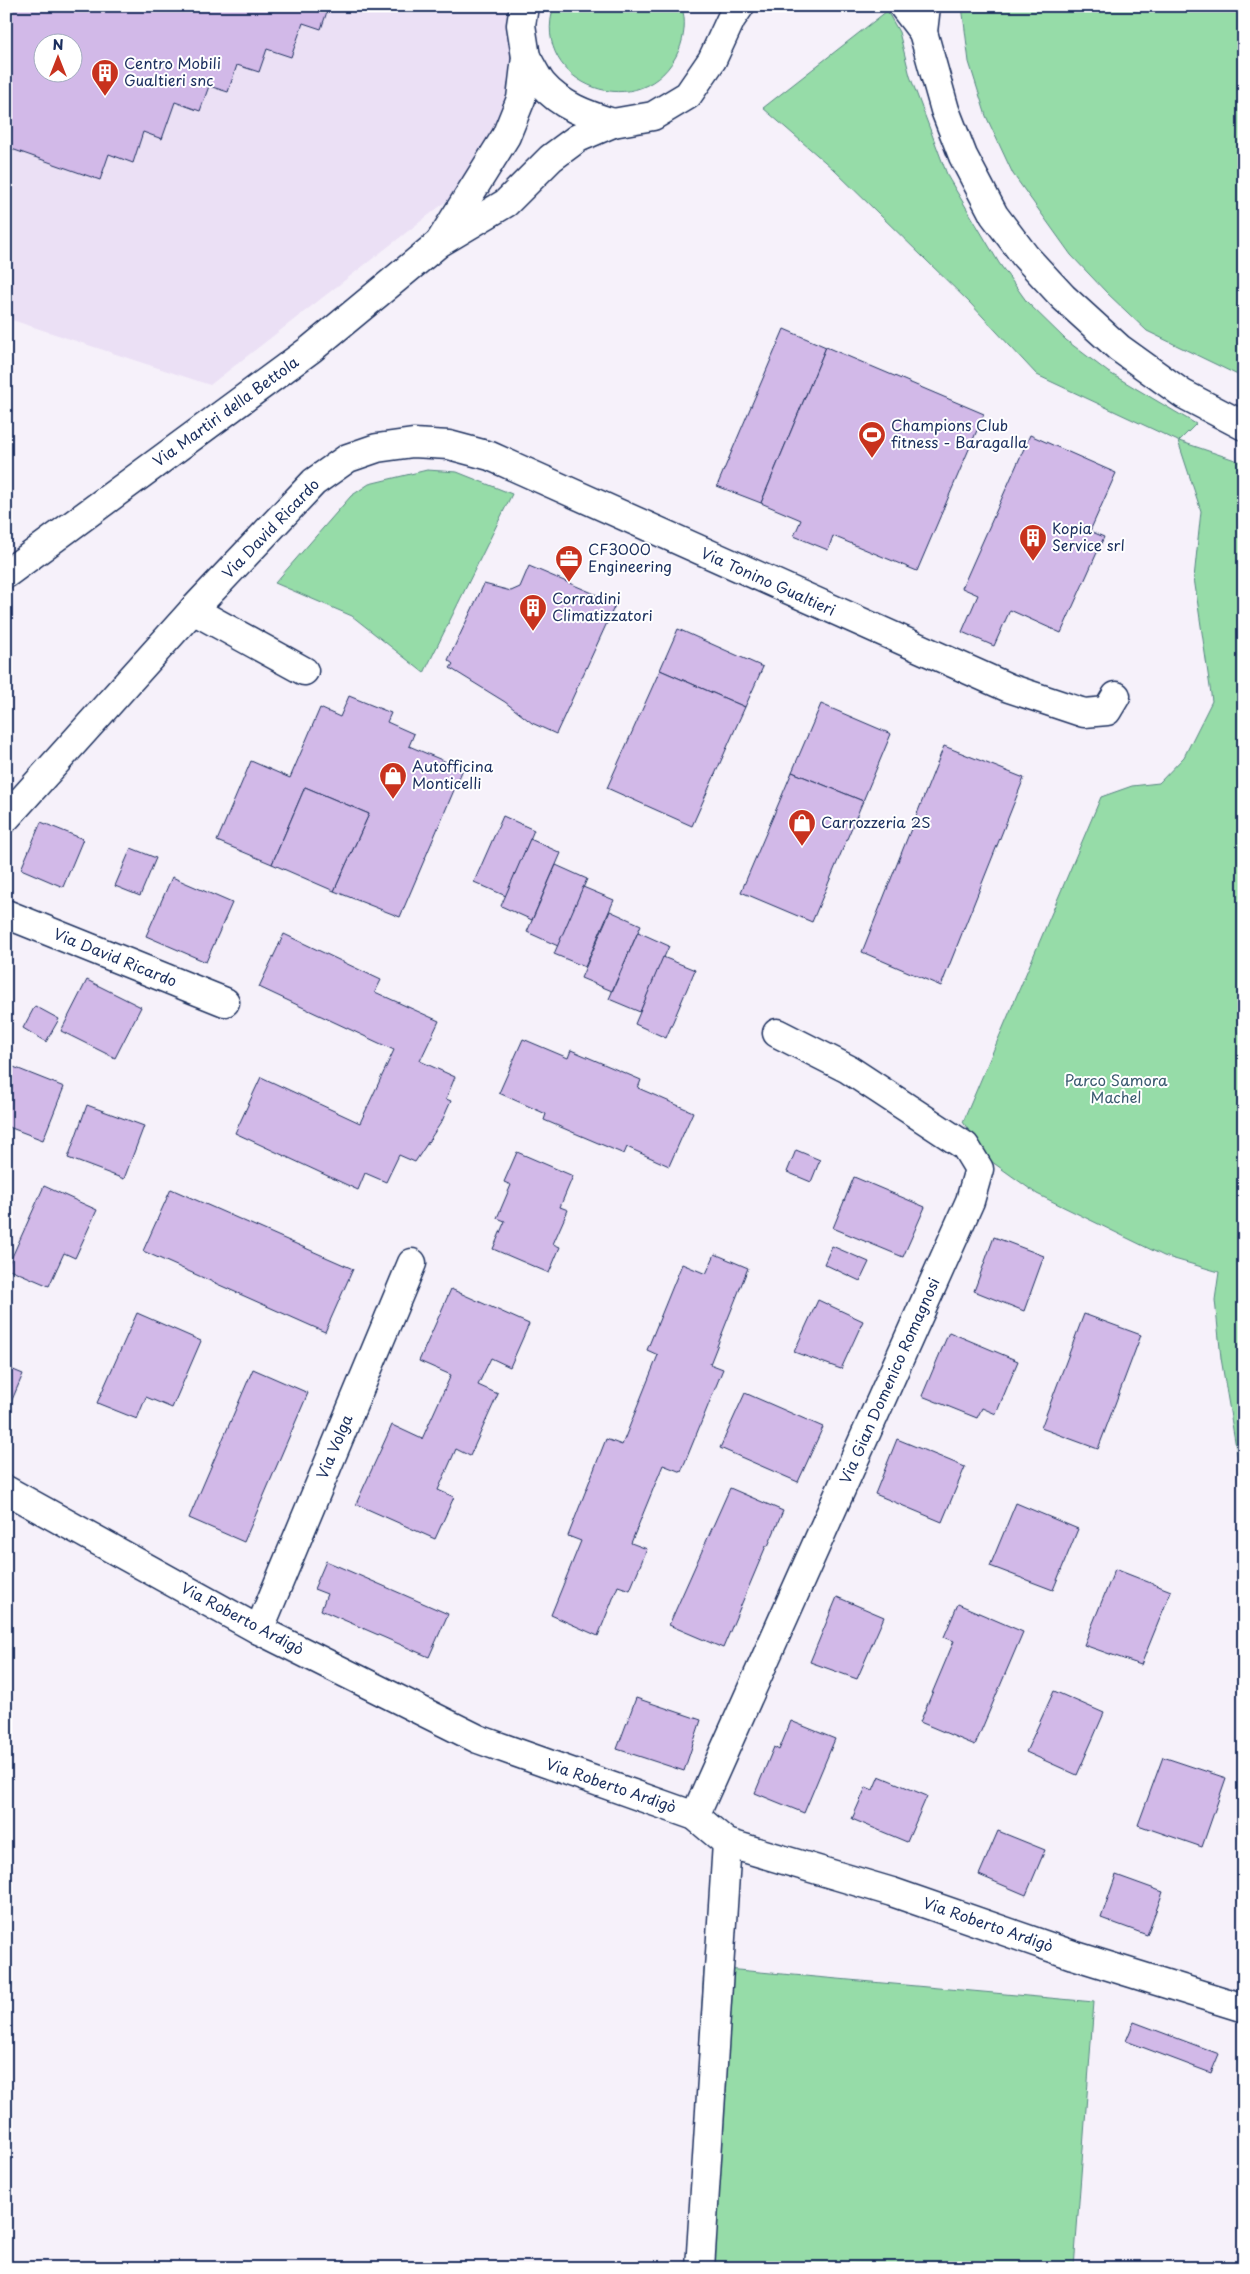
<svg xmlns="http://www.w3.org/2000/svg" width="1250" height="2274" font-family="'Playpen Sans',sans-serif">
  <rect width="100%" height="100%" fill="#f6f1fa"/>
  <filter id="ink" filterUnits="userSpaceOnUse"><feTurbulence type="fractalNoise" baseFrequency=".02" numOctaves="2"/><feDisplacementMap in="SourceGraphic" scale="10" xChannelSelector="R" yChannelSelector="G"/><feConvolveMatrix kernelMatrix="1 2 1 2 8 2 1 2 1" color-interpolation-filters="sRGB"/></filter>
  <g filter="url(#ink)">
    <path fill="#ebe0f5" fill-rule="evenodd" d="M6 6H506L513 26 508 96 487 144 452 197 210 385 6 318ZM42 42H72V72H42Z"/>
    <g fill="#96dca8" stroke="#588683">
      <path d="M554 6H681C687 19 684 38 679 50 645 129 528 85 554 6Z"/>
      <path d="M962 6H1244V378L1147 331 1107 293 1071 255 1013 174 986 116 969 62Z"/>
      <path d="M887 11 899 32 910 76 948 177 999 263 1027 302 1066 340 1108 372 1196 424 1179 441 1244 463V1495L1221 1358 1215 1300 1219 1272 1164 1256 1037 1194 988 1159 963 1122 1101 797 1132 786 1159 783 1184 757 1212 701 1194 578 1201 511 1178 441 1037 375 970 303 832 168 763 108Z"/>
      <path d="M427 470 457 472 512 494 424 673 352 616 275 583 351 496 369 484Z"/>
      <path d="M704 1967 1094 2002 1074 2268H687Z"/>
    </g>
    <g fill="#d2b9e8" stroke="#1b2f5e" fill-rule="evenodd">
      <path d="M6 6H329L321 29 303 23 291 57 267 49 259 72 237 65 228 92 209 86 200 111 175 102 162 139 143 132 133 163 109 154 100 180 6 147ZM42 42H72V72H42Z"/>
      <path d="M338 6H352L350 11Z"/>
      <path d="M784 329 826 347 761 503 717 486Z"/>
      <path d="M826 347 984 414 917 571 833 536 828 550 794 536 801 520 761 503Z"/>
      <path d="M1030 435 1116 473 1090 531 1104 537 1061 633 1010 610 994 646 962 632 978 595 962 588Z"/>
      <path d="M529 566 616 603 556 734 532 723 505 702 450 668 453 664 448 660 484 584 511 591 520 587Z"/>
      <path d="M678 629 763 667 745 707 660 670Z"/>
      <path d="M660 670 745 707 692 826 607 788Z"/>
      <path d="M349 696 391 713 387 722 414 734 409 746 463 769 400 917 334 891 369 814 305 787 272 864 217 841 251 761 290 778 320 708 340 717Z"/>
      <path d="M821 704 891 734 863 801 792 772Z"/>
      <path d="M944 746 1024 778 941 986 862 952Z"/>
      <path d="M792 772 863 801 812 922 741 892Z"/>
      <path d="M305 787 369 814 334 891 272 864Z"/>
      <path d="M503 816 534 830 506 896 474 882Z"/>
      <path d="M41 822 83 839 63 887 21 869Z"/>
      <path d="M530 839 561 853 532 920 501 906Z"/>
      <path d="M131 848 156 858 140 896 115 886Z"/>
      <path d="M556 865 587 879 558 946 527 932Z"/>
      <path d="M172 877 232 903 206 962 146 936Z"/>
      <path d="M583 887 614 900 585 967 554 954Z"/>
      <path d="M610 911 641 925 612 991 581 978Z"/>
      <path d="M638 932 669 946 640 1012 609 999Z"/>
      <path d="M284 934 381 980 375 992 439 1021 420 1061 455 1077 446 1099 451 1101 442 1121 415 1162 399 1155 386 1182 365 1173 358 1190 235 1133 261 1077 360 1123 394 1050 259 987Z"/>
      <path d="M6 950 12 952 6 967Z"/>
      <path d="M663 957 695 970 666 1038 635 1024Z"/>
      <path d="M87 980 141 1007 115 1058 61 1031Z"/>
      <path d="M35 1006 59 1019 46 1042 23 1028Z"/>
      <path d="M523 1039 568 1058 571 1050 641 1080 638 1088 693 1112 669 1166 627 1147 624 1154 544 1120 546 1114 499 1093Z"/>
      <path d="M6 1064 64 1087 43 1140 6 1126Z"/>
      <path d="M87 1105 144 1126 124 1179 68 1158Z"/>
      <path d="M796 1150 820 1160 811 1182 787 1172Z"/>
      <path d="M517 1152 573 1176 560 1207 568 1210 553 1244 560 1247 549 1273 493 1249 505 1221 497 1218 511 1185 504 1182Z"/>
      <path d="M854 1177 925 1207 903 1257 833 1228Z"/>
      <path d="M44 1186 97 1210 75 1258 64 1253 49 1286 7 1268Z"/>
      <path d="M171 1189 353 1269 325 1332 143 1251Z"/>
      <path d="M994 1237 1044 1256 1024 1311 974 1291Z"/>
      <path d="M832 1246 869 1262 860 1281 824 1264Z"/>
      <path d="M715 1254 748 1268 710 1364 723 1369 681 1472 663 1465 631 1543 647 1549 630 1590 618 1586 598 1636 551 1615 581 1541 568 1536 606 1439 622 1445 658 1355 647 1350 682 1264 706 1274Z"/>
      <path d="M451 1289 529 1324 510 1367 491 1358 478 1385 498 1394 470 1456 456 1449 438 1490 454 1497 435 1539 356 1504 392 1425 422 1439 451 1375 419 1361Z"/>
      <path d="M818 1300 863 1321 841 1369 794 1352Z"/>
      <path d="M137 1313 201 1341 172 1408 146 1397 137 1419 97 1403Z"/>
      <path d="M1084 1314 1141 1335 1098 1449 1041 1428Z"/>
      <path d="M949 1332 1018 1361 996 1414 982 1408 977 1418 922 1396Z"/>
      <path d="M6 1367 23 1374 6 1414Z"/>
      <path d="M253 1369 308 1393 244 1542 189 1518Z"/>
      <path d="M745 1393 823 1427 798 1482 720 1448Z"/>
      <path d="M897 1439 965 1467 942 1522 875 1494Z"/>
      <path d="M730 1488 783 1511 768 1546H766L723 1648 669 1625Z"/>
      <path d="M1016 1503 1078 1529 1053 1590 990 1566Z"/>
      <path d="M326 1561 448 1614 429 1657 321 1610 327 1594 314 1589Z"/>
      <path d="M1115 1569 1171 1591 1141 1665 1084 1645Z"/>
      <path d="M837 1597 884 1617 857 1679 810 1662Z"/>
      <path d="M958 1604 1023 1632 975 1745 920 1722 954 1641 944 1637Z"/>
      <path d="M1054 1691 1104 1713 1077 1775 1026 1752Z"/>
      <path d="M636 1698 701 1720 684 1771 617 1749Z"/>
      <path d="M791 1721 835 1739 804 1813 755 1793 774 1747 779 1750Z"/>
      <path d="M1163 1757 1226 1778 1202 1847 1138 1825Z"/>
      <path d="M879 1776 927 1796 907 1842 852 1819 866 1787 873 1790Z"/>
      <path d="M998 1831 1045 1850 1026 1895 979 1875Z"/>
      <path d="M1116 1875 1163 1892 1147 1935 1101 1918Z"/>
      <path d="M1134 2022 1219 2054 1211 2073 1126 2041Z"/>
    </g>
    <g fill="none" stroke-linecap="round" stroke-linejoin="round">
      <defs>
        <g id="minor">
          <path d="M193 610 304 671"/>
          <path d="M6 818 193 610 314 482 348 458 377 448 413 443 449 445 490 456 1009 688 1084 713 1107 711 1116 696"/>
          <path d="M6 914 225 1002"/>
          <path d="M6 1490 259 1630 478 1739 695 1816 727 1843 892 1892 1073 1955 1244 2008"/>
          <path d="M259 1630 412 1263"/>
          <path d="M695 1816 970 1201 979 1169 965 1146 848 1069 777 1033"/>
          <path d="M700 2268 727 1843"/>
        </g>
        <g id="primary">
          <path d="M903 6 923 32"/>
          <path d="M926 6 923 32 945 110 963 156 994 215 1025 256 1063 297 1119 348 1183 394 1244 426"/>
          <path d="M526 57C531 65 536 76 542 84 561 106 587 115 613 123"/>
          <path d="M441 240 506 136 521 99 526 57 521 25 524 6"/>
          <path d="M6 574 311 349 439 243 506 203 551 158 578 138 613 123 653 116 688 95 712 60 731 19 740 6"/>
        </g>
      </defs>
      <use href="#minor" stroke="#1b2f5e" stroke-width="31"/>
      <use href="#primary" stroke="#1b2f5e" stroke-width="31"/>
      <use href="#minor" stroke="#fff" stroke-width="28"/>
      <use href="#primary" stroke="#fff" stroke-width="28"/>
    </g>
  </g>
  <defs>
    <symbol id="building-pin" viewBox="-11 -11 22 30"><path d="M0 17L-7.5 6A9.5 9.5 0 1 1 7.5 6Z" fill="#c8321e" stroke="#fff"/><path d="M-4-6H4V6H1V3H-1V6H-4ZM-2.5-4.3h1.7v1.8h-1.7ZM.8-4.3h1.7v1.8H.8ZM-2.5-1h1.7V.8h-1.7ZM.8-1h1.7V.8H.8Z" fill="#fff"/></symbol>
    <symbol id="stadium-pin" viewBox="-11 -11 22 30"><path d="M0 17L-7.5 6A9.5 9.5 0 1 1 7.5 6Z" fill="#c8321e" stroke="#fff"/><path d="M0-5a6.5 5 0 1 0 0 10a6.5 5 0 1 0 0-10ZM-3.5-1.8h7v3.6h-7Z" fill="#fff"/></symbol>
    <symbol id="office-pin" viewBox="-11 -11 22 30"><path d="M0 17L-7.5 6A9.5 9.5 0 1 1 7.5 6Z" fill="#c8321e" stroke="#fff"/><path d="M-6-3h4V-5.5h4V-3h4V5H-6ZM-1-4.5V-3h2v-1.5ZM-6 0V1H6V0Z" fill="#fff"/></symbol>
    <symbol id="shop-pin" viewBox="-11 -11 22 30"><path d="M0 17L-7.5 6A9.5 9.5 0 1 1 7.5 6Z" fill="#c8321e" stroke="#fff"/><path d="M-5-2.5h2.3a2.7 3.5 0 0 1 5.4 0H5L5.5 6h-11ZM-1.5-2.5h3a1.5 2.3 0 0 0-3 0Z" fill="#fff"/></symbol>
  </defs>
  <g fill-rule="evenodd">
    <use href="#building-pin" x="89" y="57" width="32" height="43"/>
    <use href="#stadium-pin" x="856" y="419" width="32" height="43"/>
    <use href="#building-pin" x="1017" y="522" width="32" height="43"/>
    <use href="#office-pin" x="553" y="543" width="32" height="43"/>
    <use href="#building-pin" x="517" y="592" width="32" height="43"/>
    <use href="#shop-pin" x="377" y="760" width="32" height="43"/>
    <use href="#shop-pin" x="786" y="807" width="32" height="43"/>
  </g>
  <g text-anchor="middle" stroke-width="4" stroke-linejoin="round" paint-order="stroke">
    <g font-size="15" fill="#1b2f5e" stroke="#fff" text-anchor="start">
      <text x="124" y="69">Centro Mobili<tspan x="124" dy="17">Gualtieri snc</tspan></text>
      <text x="891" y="431">Champions Club<tspan x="891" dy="17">fitness - Baragalla</tspan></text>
      <text x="1052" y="534">Kopia<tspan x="1052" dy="17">Service srl</tspan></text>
      <text x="588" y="555">CF3000<tspan x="588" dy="17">Engineering</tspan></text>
      <text x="552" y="604">Corradini<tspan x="552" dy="17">Climatizzatori</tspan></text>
      <text x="412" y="772">Autofficina<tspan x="412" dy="17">Monticelli</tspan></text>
      <text x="821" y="828">Carrozzeria 2S</text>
    </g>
    <g font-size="15" fill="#1b2f5e" stroke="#fff">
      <text transform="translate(226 412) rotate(-36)" y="5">Via Martiri della Bettola</text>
      <text transform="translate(271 529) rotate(-46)" y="5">Via David Ricardo</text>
      <text transform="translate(768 582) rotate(24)" y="5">Via Tonino Gualtieri</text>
      <text transform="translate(115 958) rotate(22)" y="5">Via David Ricardo</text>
      <text transform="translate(890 1381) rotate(-66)" y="5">Via Gian Domenico Romagnosi</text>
      <text transform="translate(335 1447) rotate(-67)" y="5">Via Volga</text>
      <text transform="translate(242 1619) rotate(28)" y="5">Via Roberto Ardigò</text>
      <text transform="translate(611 1786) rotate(19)" y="5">Via Roberto Ardigò</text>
      <text transform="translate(988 1925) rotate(19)" y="5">Via Roberto Ardigò</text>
    </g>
    <g font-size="15" fill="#3a5a70" stroke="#fff">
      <text x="1116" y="1086">Parco Samora<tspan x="1116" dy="17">Machel</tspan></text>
    </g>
  </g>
  <rect width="1250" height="2274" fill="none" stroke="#fff" stroke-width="25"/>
  <rect x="12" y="12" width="1225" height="2249" fill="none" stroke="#1b2f5e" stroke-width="2" filter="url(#ink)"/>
  <g transform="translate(58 58)"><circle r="24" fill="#ffffff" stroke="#a4acbf"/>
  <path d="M0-4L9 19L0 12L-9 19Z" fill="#c8321e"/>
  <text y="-8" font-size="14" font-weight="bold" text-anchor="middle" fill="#1b2f5e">N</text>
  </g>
</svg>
